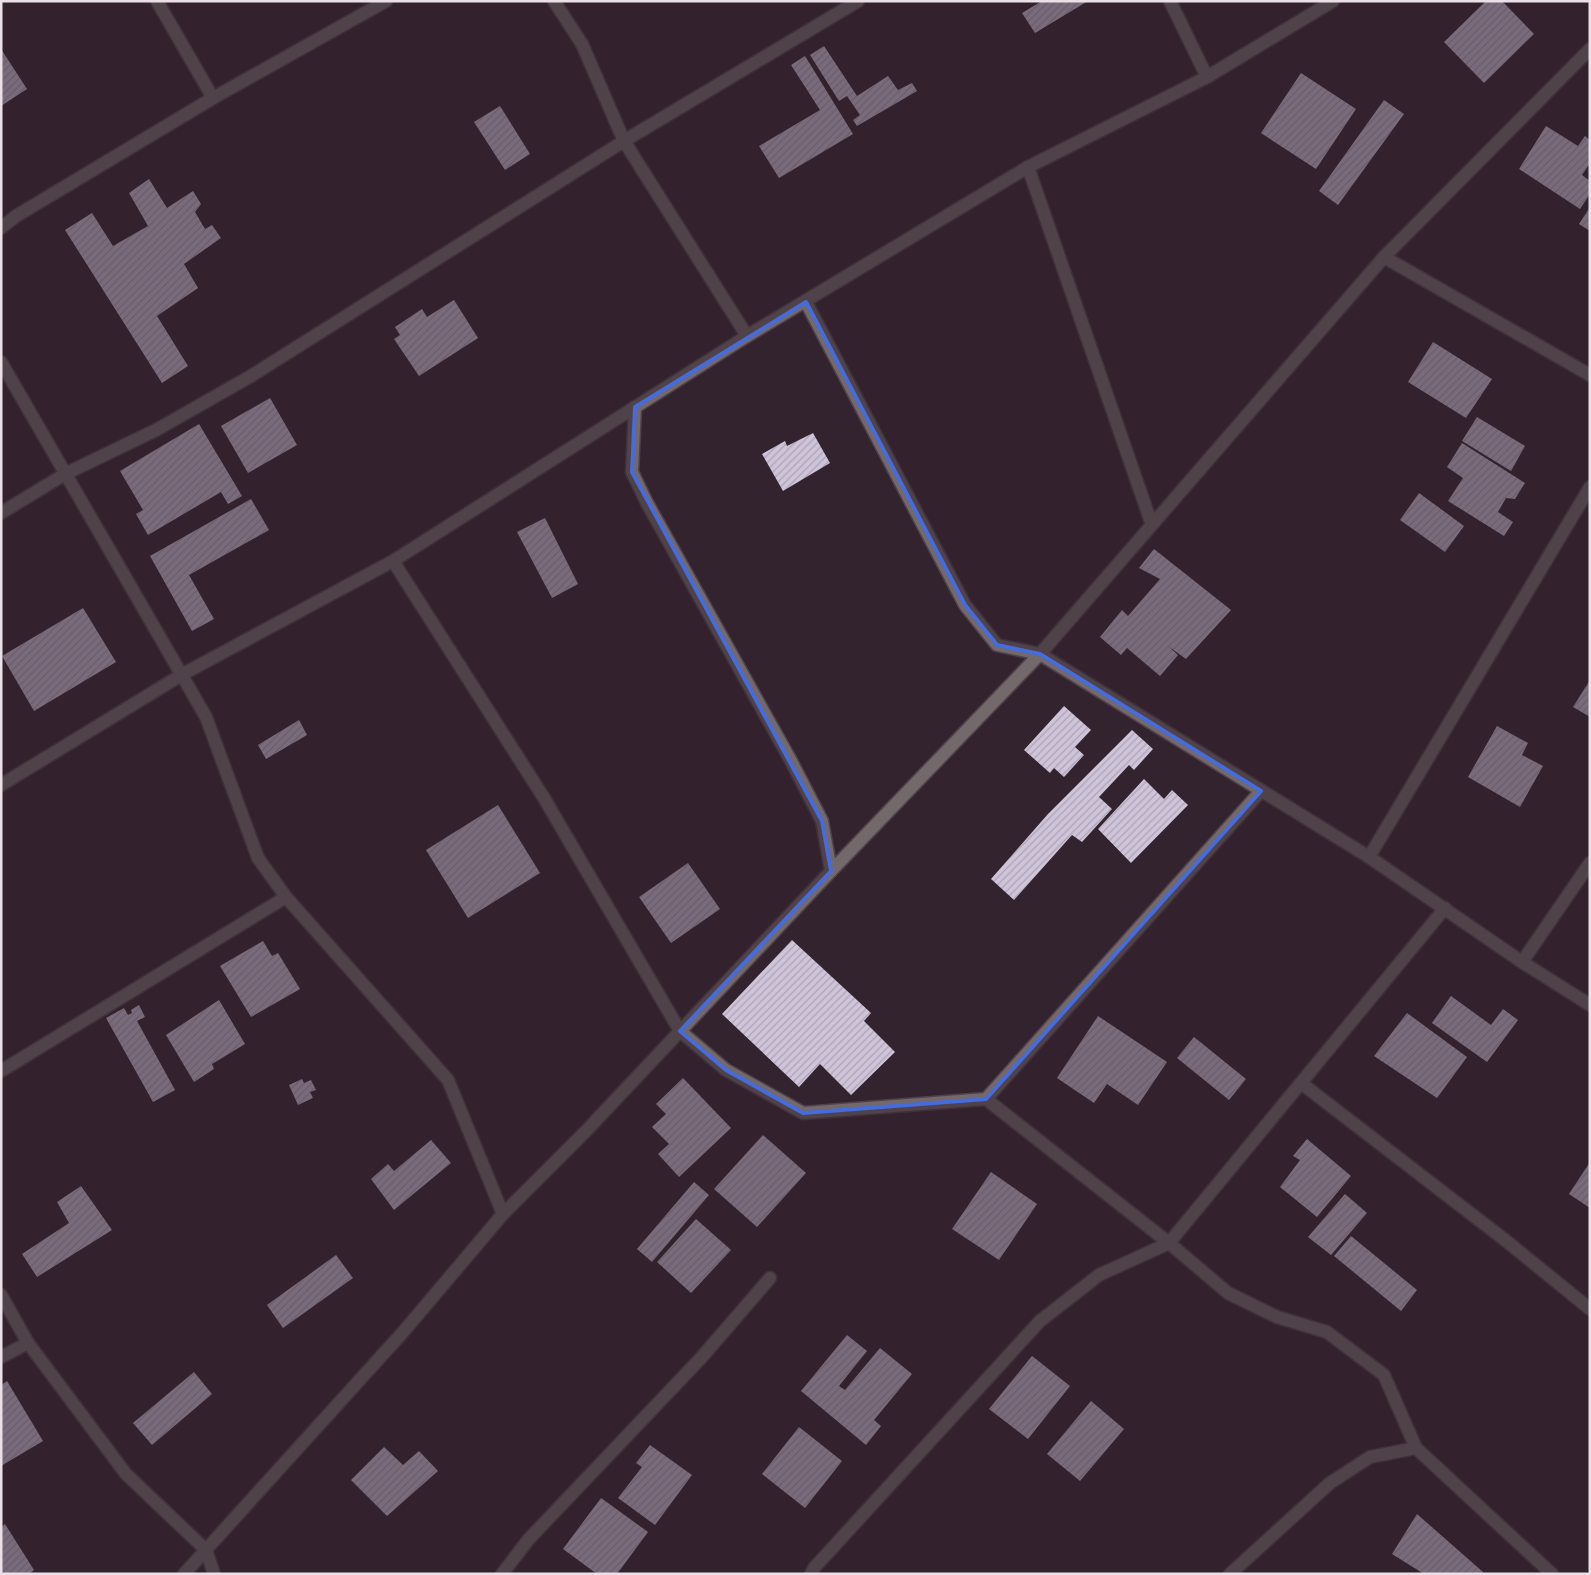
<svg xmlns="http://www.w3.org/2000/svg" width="1591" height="1575" font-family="'Roboto Serif',serif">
  <defs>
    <pattern id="building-hatch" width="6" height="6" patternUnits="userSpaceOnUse" patternTransform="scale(1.25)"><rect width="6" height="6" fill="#cfc4da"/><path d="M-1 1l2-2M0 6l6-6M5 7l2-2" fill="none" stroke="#ada4b5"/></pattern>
  </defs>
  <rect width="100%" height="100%" fill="#33232e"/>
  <g fill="url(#building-hatch)">
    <path d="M1042 1H1088L1035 33 1022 13Z"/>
    <path d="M1486 1H1502L1534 34 1484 83 1444 42Z"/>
    <path d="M824 46 857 96 888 76 898 90 912 83 917 91 857 126 853 120 860 115 847 96 839 101 810 55Z"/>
    <path d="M1 49 27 89 1 106Z"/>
    <path d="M805 56 853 134 779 178 759 146 820 110 791 65Z"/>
    <path d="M1301 73 1356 109 1316 169 1261 133Z"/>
    <path d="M1384 100 1404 114 1338 205 1319 191Z"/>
    <path d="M500 106 530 154 505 170 474 122Z"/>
    <path d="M1546 126 1578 146 1585 136 1590 140V163L1582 175 1590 181V194L1580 209 1519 169Z"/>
    <path d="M149 179 167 208 193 191 201 204 195 212 205 229 212 225 221 238 184 264 198 288 157 316 188 366 162 383 65 230 92 213 113 246 148 226 129 193Z"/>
    <path d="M1590 207V231L1579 224Z"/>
    <path d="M454 300 478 338 419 376 394 339 400 335 395 327 422 309 427 317Z"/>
    <path d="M1433 342 1492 379 1466 418 1408 382Z"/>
    <path d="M270 398 297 445 248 473 221 426Z"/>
    <path d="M1477 417 1525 446 1511 471 1462 441Z"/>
    <path d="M199 424 242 496 228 504 221 492 148 535 136 514 143 510 120 471Z"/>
    <path d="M813 433 830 463 783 491 762 454 785 441 787 446Z"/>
    <path d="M1462 443 1525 483 1515 499 1506 498 1498 512 1513 522 1504 536 1448 501 1463 478 1447 467Z"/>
    <path d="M1419 493 1464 526 1445 552 1400 520Z"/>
    <path d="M251 499 269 530 189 575 214 619 192 631 150 556Z"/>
    <path d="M545 518 578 584 552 598 517 532Z"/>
    <path d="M1154 549 1231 610 1186 659 1168 646 1178 655 1160 676 1127 648 1121 655 1100 637 1122 610 1128 616 1160 579 1139 568Z"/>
    <path d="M83 608 116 662 34 711 2 656Z"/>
    <path d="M1590 680V717L1573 707Z"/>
    <path d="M1064 706 1091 730 1075 747 1084 755 1064 777 1054 768 1050 773 1024 750Z"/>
    <path d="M299 720 307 735 266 759 258 745Z"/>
    <path d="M1497 726 1528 743 1522 755 1543 766 1520 807 1468 777Z"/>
    <path d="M1132 730 1153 749 1134 770 1129 765 1099 797 1112 809 1082 842 1072 835 1014 900 991 879 1048 814Z"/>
    <path d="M1144 779 1164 799 1172 790 1188 805 1131 863 1098 829Z"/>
    <path d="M498 805 540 873 468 918 426 850Z"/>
    <path d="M688 863 720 909 671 943 639 897Z"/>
    <path d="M792 940 871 1013 864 1021 895 1052 851 1095 820 1064 799 1087 722 1014Z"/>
    <path d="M263 941 272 956 278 953 300 989 251 1017 220 966Z"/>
    <path d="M1451 996 1491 1025 1503 1009 1518 1020 1487 1062 1432 1023Z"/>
    <path d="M219 1000 245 1044 212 1064 214 1069 194 1082 166 1035Z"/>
    <path d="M139 1005 145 1017 137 1021 175 1090 153 1102 106 1018 124 1008 128 1015 132 1013 131 1010Z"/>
    <path d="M1407 1013 1467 1057 1437 1098 1374 1056Z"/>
    <path d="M1098 1016 1167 1062 1138 1105 1107 1084 1094 1103 1057 1078Z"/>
    <path d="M1194 1037 1246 1079 1229 1100 1177 1058Z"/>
    <path d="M683 1078 731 1128 679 1177 658 1154 669 1144 652 1127 666 1114 656 1104Z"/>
    <path d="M302 1079 304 1083 311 1080 316 1090 310 1092 313 1098 298 1105 289 1085Z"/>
    <path d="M763 1135 806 1173 757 1227 714 1189Z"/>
    <path d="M1307 1139 1351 1176 1317 1217 1280 1187 1300 1160 1293 1156Z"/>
    <path d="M431 1140 451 1163 394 1210 371 1179 388 1164 394 1171Z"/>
    <path d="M1590 1162V1208L1569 1194Z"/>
    <path d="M991 1172 1037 1204 999 1260 952 1229Z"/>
    <path d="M694 1182 709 1195 652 1262 637 1249Z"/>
    <path d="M81 1186 112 1230 37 1277 22 1254 69 1223 57 1202Z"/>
    <path d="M1345 1194 1367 1213 1331 1255 1308 1237Z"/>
    <path d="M696 1219 731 1250 691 1293 657 1262Z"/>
    <path d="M1351 1236 1417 1290 1401 1311 1334 1256Z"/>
    <path d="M336 1255 353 1278 283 1328 267 1305Z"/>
    <path d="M847 1335 867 1351 839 1386 845 1390 880 1348 912 1374 874 1420 881 1426 866 1445 801 1391Z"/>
    <path d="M1032 1356 1070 1386 1028 1439 989 1409Z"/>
    <path d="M194 1372 212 1394 152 1445 133 1423Z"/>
    <path d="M7 1381 43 1441 1 1466V1385Z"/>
    <path d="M1091 1401 1124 1429 1080 1481 1047 1454Z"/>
    <path d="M799 1427 842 1461 805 1508 762 1474Z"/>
    <path d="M650 1445 692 1475 655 1525 618 1498 642 1467 636 1463Z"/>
    <path d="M384 1447 403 1465 419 1451 438 1471 387 1516 351 1480Z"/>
    <path d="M601 1498 648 1532 617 1574H597L563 1549Z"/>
    <path d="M1417 1514 1483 1572 1482 1574H1424L1392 1554Z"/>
    <path d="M5 1524 34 1570 29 1574H1V1527Z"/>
  </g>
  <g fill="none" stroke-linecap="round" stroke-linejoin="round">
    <defs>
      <g id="minor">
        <path d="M157 1 213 98"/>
        <path d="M554 1 582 44 624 141 747 336"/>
        <path d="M1170 1 1207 77"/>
        <path d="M1028 167 1152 525"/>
        <path d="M1 228 16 216 213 98 386 1"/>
        <path d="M1384 257 1590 375"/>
        <path d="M806 302 965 605 997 645 1040 654 1369 857 1522 962"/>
        <path d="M1 362 206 717 258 858 286 897 448 1080 503 1214"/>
        <path d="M635 407 632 472 647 503 791 761 822 821 831 871"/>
        <path d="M1 513 65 474 156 430 251 376 624 141 858 1"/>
        <path d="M393 561 544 798 680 1031 726 1070 803 1113 986 1099 1169 1243 1228 1293 1277 1317 1327 1332 1384 1375 1416 1448 1552 1574"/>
        <path d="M1 785 183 674 393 561 747 336 1028 167 1207 77 1333 1"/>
        <path d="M1369 857 1590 487"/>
        <path d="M1590 863 1522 962 1590 1005"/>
        <path d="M1 1071 286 897"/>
        <path d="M1301 1083 1505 1240 1590 1309"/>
        <path d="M986 1099 1261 791"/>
        <path d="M1 1295 28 1343 126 1474 206 1550 214 1574"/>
        <path d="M1 1357 28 1343"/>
        <path d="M184 1574 404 1331 503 1214 585 1132 831 871 1040 654 1384 257 1590 49"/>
        <path d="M502 1574 528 1540 701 1358 770 1278"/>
        <path d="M811 1574 814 1568 1040 1321 1099 1275 1169 1243 1445 908"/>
        <path d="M1230 1574 1330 1483 1370 1457 1416 1448"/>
      </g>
    </defs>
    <use href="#minor" stroke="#50414c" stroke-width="15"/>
    <use href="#minor" stroke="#73686a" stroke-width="12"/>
  </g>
  <path d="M0 0H1591V1575H0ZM806 302 965 605 997 645 1040 654 1261 791 986 1099 803 1113 726 1070 680 1031 831 871 822 821 632 472 635 407Z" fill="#33232e" fill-opacity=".55" fill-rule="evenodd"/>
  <path fill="none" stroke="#466bdb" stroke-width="4" stroke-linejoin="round" d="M806 302 965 605 997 645 1040 654 1261 791 986 1099 803 1113 726 1070 680 1031 831 871 822 821 632 472 635 407Z"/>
  <rect width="1591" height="1575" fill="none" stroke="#ebe0e8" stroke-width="5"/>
</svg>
